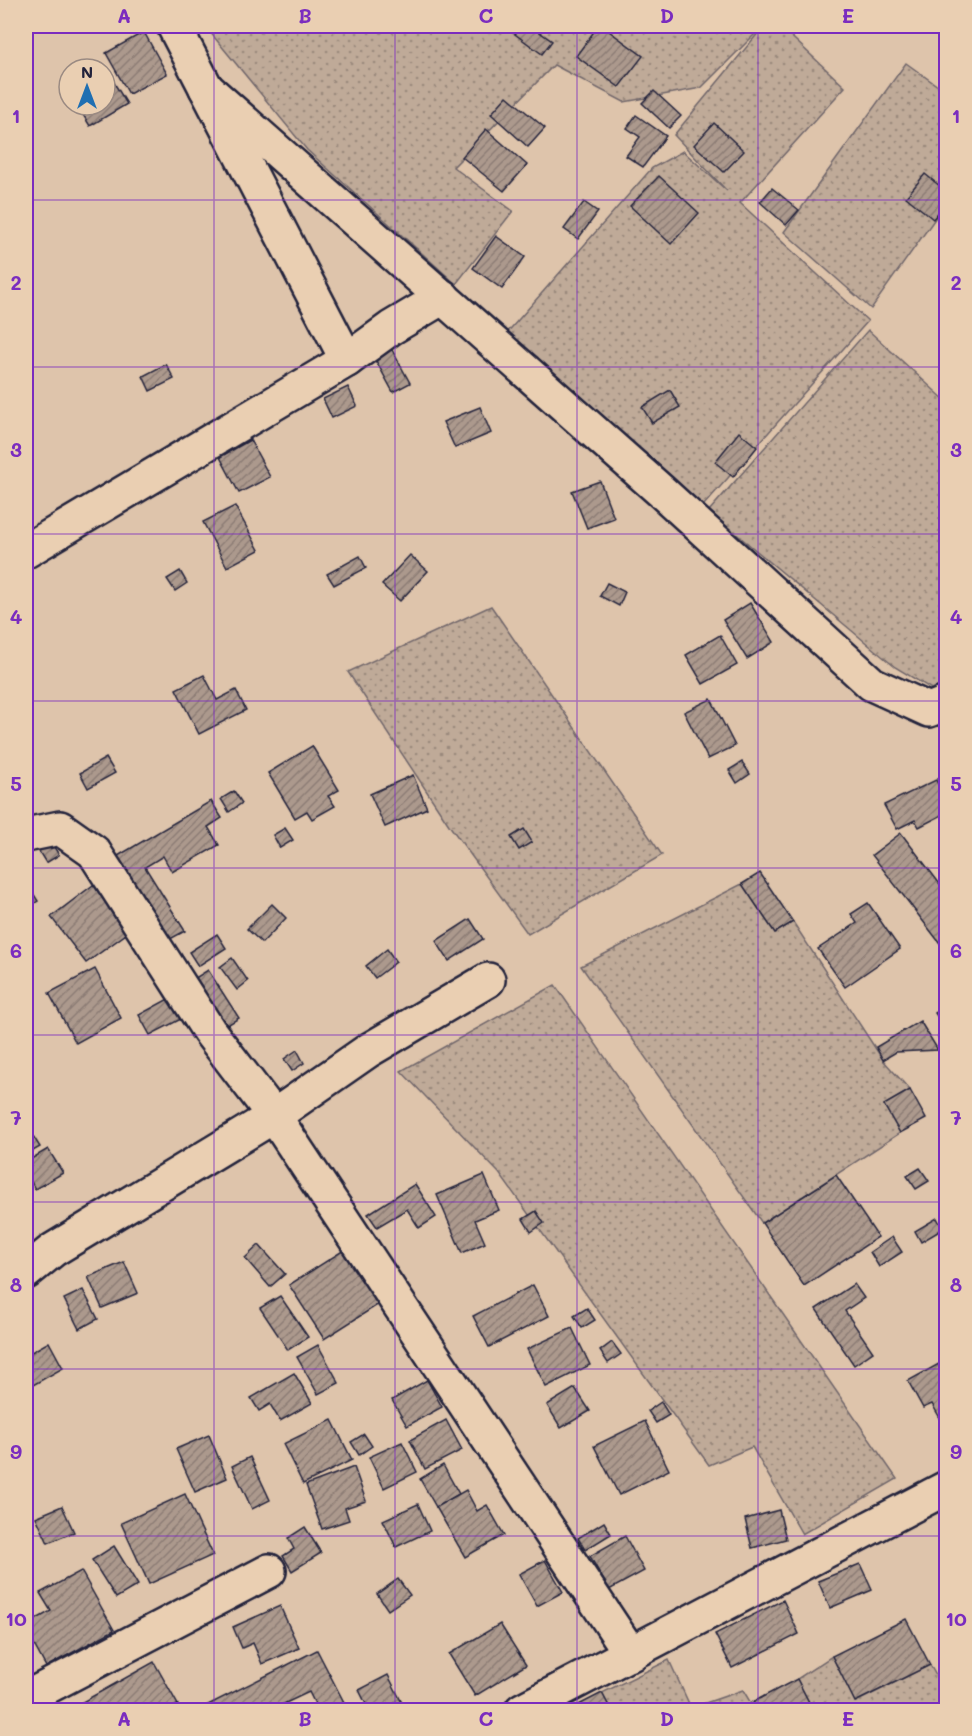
<svg xmlns="http://www.w3.org/2000/svg" width="972" height="1736" font-family="Mali,sans-serif">
  <defs>
    <pattern id="garden-dots" width="8" height="8" patternUnits="userSpaceOnUse" patternTransform="scale(1.5)"><rect width="8" height="8" fill="#bfaa98"/><path d="M2 2h.1M6 6h.1" fill="none" stroke="#9b8a7d" stroke-width="1.8" stroke-linecap="round"/></pattern>
    <pattern id="building-hatch" width="6" height="6" patternUnits="userSpaceOnUse" patternTransform="scale(1.5)"><rect width="6" height="6" fill="#ac998d"/><path d="M-1 1l2-2M0 6l6-6M5 7l2-2" fill="none" stroke="#8c7c74"/></pattern>
  </defs>
  <rect width="100%" height="100%" fill="#dec4ab"/>
  <filter id="ink" filterUnits="userSpaceOnUse"><feTurbulence type="fractalNoise" baseFrequency=".0167" numOctaves="2"/><feDisplacementMap in="SourceGraphic" scale="12" xChannelSelector="R" yChannelSelector="G"/><feConvolveMatrix kernelMatrix="1 2 1 2 8 2 1 2 1" color-interpolation-filters="sRGB"/></filter>
  <g filter="url(#ink)">
    <g fill="url(#garden-dots)" stroke="#70666a" stroke-width="1.5">
      <path d="M205 26H763L701 88 624 102 554 65 453 167 513 211 456 284 307 150Z"/>
      <path d="M764 26H780L845 87 740 203 868 321 703 506 505 335 652 168 683 151 727 191 674 135Z"/>
      <path d="M906 63 946 92V203L871 309 784 232Z"/>
      <path d="M868 330 946 401V685L933 690 895 667 709 511Z"/>
      <path d="M491 606 662 855 528 934 449 825 348 672Z"/>
      <path d="M742 884 775 933 793 922 883 1060 910 1090 884 1105 900 1133 762 1223 581 966Z"/>
      <path d="M555 985 897 1479 802 1534 752 1447 709 1465 499 1173 401 1071Z"/>
      <path d="M832 1656 856 1702 930 1665 946 1694V1710H813L797 1679Z"/>
      <path d="M669 1660 691 1708 743 1690 755 1710H611L602 1693Z"/>
    </g>
    <g fill="url(#building-hatch)" stroke="#22223b" stroke-width="1.5">
      <path d="M504 26H531L552 41 542 54Z"/>
      <path d="M598 26H602L643 56 619 87 576 56Z"/>
      <path d="M144 32 167 74 129 94 106 53Z"/>
      <path d="M102 63 127 104 90 126 77 105H105V69H92Z"/>
      <path d="M654 91 681 116 669 128 642 103Z"/>
      <path d="M507 96 545 128 528 147 491 114Z"/>
      <path d="M636 115 666 136 643 167 626 156 640 137 627 128Z"/>
      <path d="M714 123 744 151 724 172 694 145Z"/>
      <path d="M486 129 527 165 504 191 462 157Z"/>
      <path d="M925 174 946 191V203L933 219 906 197Z"/>
      <path d="M659 176 699 213 671 244 630 206Z"/>
      <path d="M772 188 799 210 786 225 760 202Z"/>
      <path d="M584 202 598 212 578 239 564 229Z"/>
      <path d="M496 236 525 257 502 289 473 268Z"/>
      <path d="M391 348 410 383 393 392 374 357Z"/>
      <path d="M166 364 174 379 150 391 143 376Z"/>
      <path d="M348 387 357 406 332 418 323 399Z"/>
      <path d="M670 390 680 407 652 423 642 407Z"/>
      <path d="M480 407 491 433 455 448 443 422Z"/>
      <path d="M739 432 757 447 733 477 715 462Z"/>
      <path d="M250 440 270 477 239 493 220 457Z"/>
      <path d="M600 481 614 518 587 528 572 491Z"/>
      <path d="M235 506 259 550 227 567 203 522Z"/>
      <path d="M410 555 428 571 400 601 382 585Z"/>
      <path d="M360 556 366 568 334 585 327 574Z"/>
      <path d="M180 571 187 583 175 591 167 579Z"/>
      <path d="M607 583 625 592 619 606 600 596Z"/>
      <path d="M750 603 774 642 747 659 723 620Z"/>
      <path d="M720 635 737 665 703 684 686 655Z"/>
      <path d="M204 675 217 700 236 690 246 710 199 734 176 689Z"/>
      <path d="M711 699 735 746 708 759 684 712Z"/>
      <path d="M312 746 339 790 328 796 335 806 312 819 307 811 295 818 268 773Z"/>
      <path d="M106 758 115 773 88 788 80 773Z"/>
      <path d="M742 762 750 774 737 783 729 770Z"/>
      <path d="M946 773V791L938 778Z"/>
      <path d="M413 775 427 808 385 827 370 794Z"/>
      <path d="M936 780 946 800V813L919 827 915 820 897 829 884 805Z"/>
      <path d="M234 791 242 803 229 812 221 799Z"/>
      <path d="M211 801 222 818 208 827 219 845 172 872 163 856 145 867 185 931 170 939 187 967 111 860Z"/>
      <path d="M285 828 293 840 280 848 273 835Z"/>
      <path d="M524 829 532 842 519 850 511 837Z"/>
      <path d="M901 833 946 892V951L872 855Z"/>
      <path d="M51 842 59 855 46 863 38 850Z"/>
      <path d="M760 873 793 922 775 933 742 884Z"/>
      <path d="M101 879 137 926 86 963 51 917Z"/>
      <path d="M26 882 38 901 26 909Z"/>
      <path d="M868 903 900 949 845 987 818 949 857 923 851 914Z"/>
      <path d="M272 904 286 918 262 943 247 929Z"/>
      <path d="M470 919 483 939 449 961 436 941Z"/>
      <path d="M217 934 226 948 198 966 189 952Z"/>
      <path d="M387 949 396 962 375 978 366 966Z"/>
      <path d="M232 958 248 981 237 990 220 967Z"/>
      <path d="M95 969 121 1018 76 1043 49 993Z"/>
      <path d="M208 970 239 1018 219 1030 189 982Z"/>
      <path d="M946 983V1002L938 988Z"/>
      <path d="M172 997 183 1018 150 1035 139 1015Z"/>
      <path d="M946 1006V1030L935 1013Z"/>
      <path d="M920 1021 938 1050 896 1052 883 1060 876 1047Z"/>
      <path d="M946 1032V1050L938 1037Z"/>
      <path d="M297 1050 304 1063 292 1071 284 1059Z"/>
      <path d="M910 1090 926 1119 900 1133 884 1105Z"/>
      <path d="M26 1125 40 1147 26 1155Z"/>
      <path d="M48 1149 63 1173 35 1189 26 1173V1162Z"/>
      <path d="M920 1168 929 1181 916 1189 907 1176Z"/>
      <path d="M484 1175 499 1210 475 1220 485 1243 462 1253 437 1195Z"/>
      <path d="M836 1175 878 1237 804 1286 762 1223Z"/>
      <path d="M415 1184 436 1217 419 1228 407 1209 377 1227 368 1214Z"/>
      <path d="M536 1211 544 1223 531 1232 523 1219Z"/>
      <path d="M937 1218 943 1229 921 1242 915 1231Z"/>
      <path d="M892 1237 902 1252 879 1267 870 1252Z"/>
      <path d="M259 1245 285 1274 270 1287 245 1258Z"/>
      <path d="M344 1250 379 1304 324 1339 289 1285Z"/>
      <path d="M124 1262 138 1293 102 1308 88 1277Z"/>
      <path d="M854 1284 864 1298 845 1311 873 1352 854 1365 816 1309Z"/>
      <path d="M533 1285 549 1316 489 1347 473 1316Z"/>
      <path d="M83 1290 98 1319 79 1329 64 1299Z"/>
      <path d="M280 1296 308 1337 288 1350 260 1308Z"/>
      <path d="M587 1308 595 1320 582 1328 574 1316Z"/>
      <path d="M572 1328 590 1365 546 1387 527 1349Z"/>
      <path d="M49 1342 63 1368 26 1389V1355Z"/>
      <path d="M612 1342 621 1354 608 1363 600 1351Z"/>
      <path d="M318 1345 339 1383 318 1394 297 1357Z"/>
      <path d="M946 1360V1414L940 1418 932 1404 923 1408 908 1381Z"/>
      <path d="M294 1373 312 1403 280 1421 270 1404 259 1411 251 1398Z"/>
      <path d="M427 1380 442 1407 407 1426 392 1400Z"/>
      <path d="M575 1388 590 1411 561 1428 547 1405Z"/>
      <path d="M661 1402 669 1415 656 1423 648 1411Z"/>
      <path d="M332 1420 352 1460 303 1484 283 1444Z"/>
      <path d="M446 1420 462 1450 425 1469 410 1440Z"/>
      <path d="M645 1421 669 1470 619 1495 594 1446Z"/>
      <path d="M364 1434 372 1446 359 1455 351 1442Z"/>
      <path d="M209 1435 227 1478 195 1492 176 1449Z"/>
      <path d="M402 1442 417 1472 384 1488 369 1457Z"/>
      <path d="M250 1457 270 1500 252 1509 232 1466Z"/>
      <path d="M443 1465 459 1494 436 1507 420 1479Z"/>
      <path d="M354 1467 366 1501 345 1508 349 1520 322 1529 306 1485Z"/>
      <path d="M466 1490 477 1511 487 1505 504 1535 465 1557 436 1507Z"/>
      <path d="M185 1494 213 1555 149 1584 121 1523Z"/>
      <path d="M418 1504 430 1531 396 1547 383 1520Z"/>
      <path d="M62 1506 74 1532 48 1543 36 1517Z"/>
      <path d="M779 1510 786 1539 752 1548 745 1519Z"/>
      <path d="M604 1522 611 1534 585 1550 578 1538Z"/>
      <path d="M305 1527 321 1553 292 1571 283 1556 294 1549 288 1538Z"/>
      <path d="M625 1536 644 1571 609 1590 590 1556Z"/>
      <path d="M114 1546 138 1585 116 1598 92 1560Z"/>
      <path d="M545 1560 563 1592 537 1606 519 1574Z"/>
      <path d="M860 1564 872 1590 830 1608 818 1581Z"/>
      <path d="M81 1571 114 1630 46 1667 26 1630V1625L51 1611 40 1593Z"/>
      <path d="M398 1579 410 1595 388 1610 377 1594Z"/>
      <path d="M783 1600 799 1634 732 1668 715 1634Z"/>
      <path d="M280 1606 299 1648 262 1664 253 1643 242 1648 233 1627Z"/>
      <path d="M906 1619 930 1665 855 1702 832 1656Z"/>
      <path d="M500 1624 526 1665 475 1696 449 1654Z"/>
      <path d="M317 1650 348 1710H318L309 1692 271 1710H198Z"/>
      <path d="M154 1662 178 1705 168 1710H68Z"/>
      <path d="M388 1675 404 1707 398 1710H369L359 1690Z"/>
      <path d="M797 1679 813 1710H758L753 1702Z"/>
      <path d="M602 1693 611 1710H569Z"/>
    </g>
    <g fill="none" stroke-linecap="round" stroke-linejoin="round">
      <defs>
        <g id="street">
          <path d="M206 88 661 491 872 684 929 710 946 703"/>
          <path d="M347 360 391 328 443 297"/>
          <path d="M26 551 347 360 174 26"/>
          <path d="M26 835 60 828 94 852 209 1031 274 1116 369 1050 488 980"/>
          <path d="M26 1272 53 1250 274 1116 631 1654"/>
          <path d="M26 1698 269 1571"/>
          <path d="M522 1710 946 1488"/>
        </g>
      </defs>
      <use href="#street" stroke="#22223b" stroke-width="38"/>
      <use href="#street" stroke="#eacfb2" stroke-width="33"/>
    </g>
  </g>
  <path fill="none" stroke="#7b2cbf" stroke-width="1.5" stroke-opacity="0.55" d="M214 26V1710M395 26V1710M577 26V1710M758 26V1710M26 200H946M26 367H946M26 534H946M26 701H946M26 868H946M26 1035H946M26 1202H946M26 1369H946M26 1536H946"/>
  <rect width="972" height="1736" fill="none" stroke="#eacfb2" stroke-width="66"/>
  <g transform="translate(87 87)"><circle r="28" fill="#eacfb2" stroke="#9a8a82" stroke-width="1.5"/>
  <path d="M0-4.5L10 22L0 15L-10 22Z" fill="#1f6fb2"/>
  <text y="-9" font-size="16" font-weight="bold" text-anchor="middle" fill="#22223b">N</text>
  </g>
  <rect x="33" y="33" width="906" height="1670" fill="none" stroke="#7b2cbf" stroke-width="2"/>
  <g font-size="20" text-anchor="middle" font-weight="bold" fill="#7b2cbf">
    <text x="124" y="23">A</text>
    <text x="305" y="23">B</text>
    <text x="486" y="23">C</text>
    <text x="667" y="23">D</text>
    <text x="848" y="23">E</text>
    <text x="16" y="123">1</text>
    <text x="956" y="123">1</text>
    <text x="16" y="290">2</text>
    <text x="956" y="290">2</text>
    <text x="16" y="457">3</text>
    <text x="956" y="457">3</text>
    <text x="16" y="624">4</text>
    <text x="956" y="624">4</text>
    <text x="16" y="791">5</text>
    <text x="956" y="791">5</text>
    <text x="16" y="958">6</text>
    <text x="956" y="958">6</text>
    <text x="16" y="1125">7</text>
    <text x="956" y="1125">7</text>
    <text x="16" y="1292">8</text>
    <text x="956" y="1292">8</text>
    <text x="16" y="1459">9</text>
    <text x="956" y="1459">9</text>
    <text x="16" y="1626">10</text>
    <text x="956" y="1626">10</text>
    <text x="124" y="1726">A</text>
    <text x="305" y="1726">B</text>
    <text x="486" y="1726">C</text>
    <text x="667" y="1726">D</text>
    <text x="848" y="1726">E</text>
  </g>
</svg>
